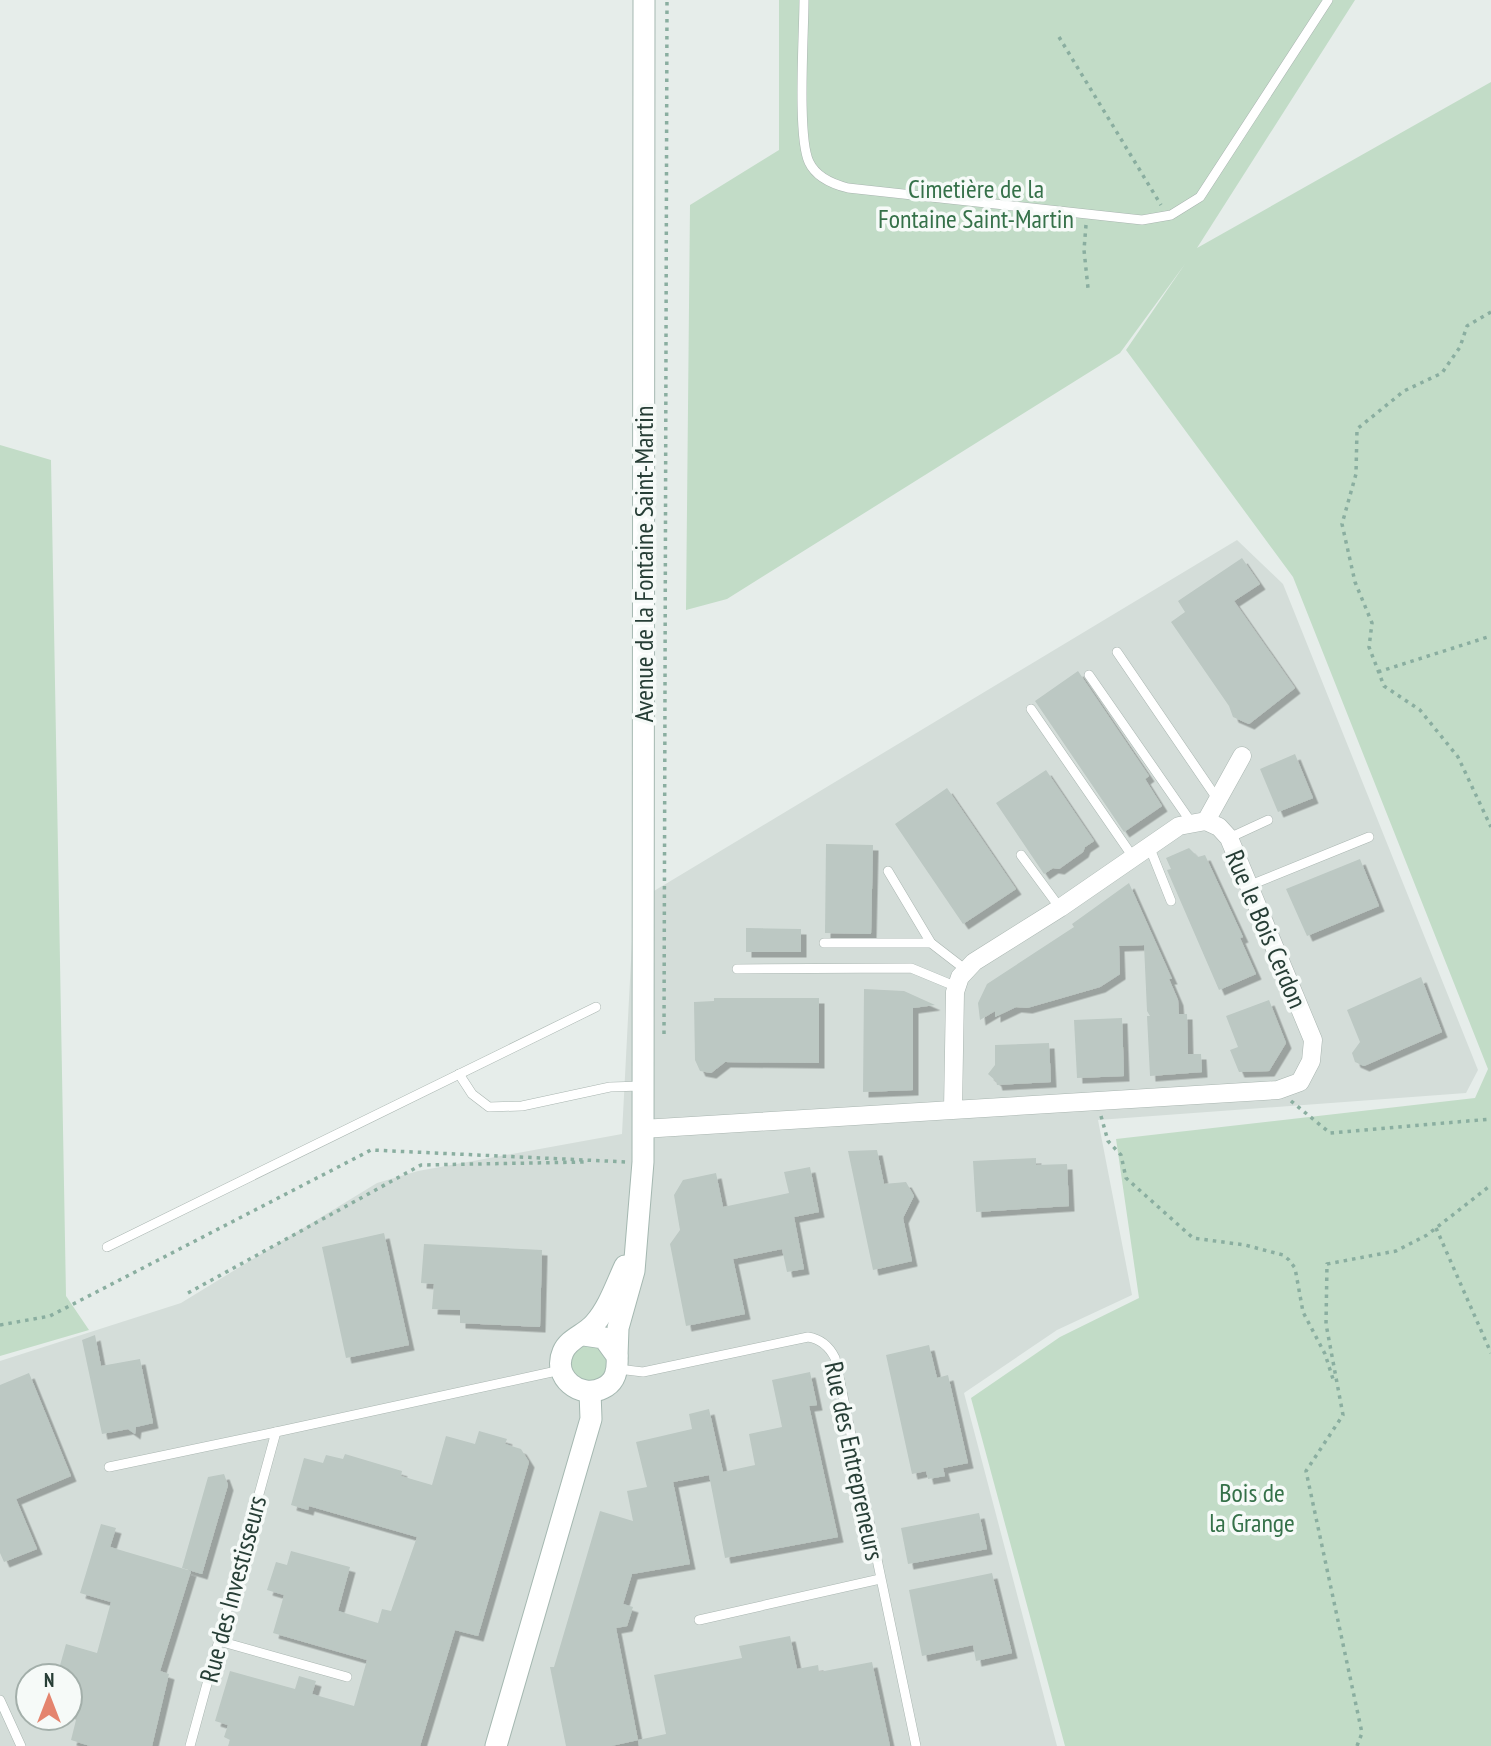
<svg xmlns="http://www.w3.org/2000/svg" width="1491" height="1746" font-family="'PT Sans Narrow',sans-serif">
  <defs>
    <filter id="shadow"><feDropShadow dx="5.5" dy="5.5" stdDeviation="0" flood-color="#0004"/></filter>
  </defs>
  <rect width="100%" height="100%" fill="#e6edea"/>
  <path fill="#d4ddd9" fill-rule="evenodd" d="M1237 540 1283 584 1478 1070 1466 1093 1098 1120 1132 1295 1057 1330 964 1393 1057 1746H0V1361L181 1303 377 1183 418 1171 622 1134 634 903ZM28 1676H70V1718H28Z"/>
  <g fill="#c2dcc7">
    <path d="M779 0H1355L1197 248 1491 82V1746H1065L971 1398 1060 1337 1139 1298 1116 1139 1475 1098 1488 1069 1293 577 1126 350 1185 264 1120 353 727 599 686 610 690 205 779 150Z"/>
    <path d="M0 445 51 460 66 1296 89 1330 0 1356Z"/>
    <path d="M583 1343 607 1351 608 1371 598 1381H583L572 1372 570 1358Z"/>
  </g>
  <g fill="#bcc8c3" filter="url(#shadow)">
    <path d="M1242 558 1260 584 1234 601 1295 688 1249 724 1233 717 1229 706 1171 622 1185 612 1178 601Z"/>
    <path d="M1078 671 1149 776 1145 779 1162 806 1124 832 1035 701Z"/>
    <path d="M1295 754 1313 798 1278 812 1260 769Z"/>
    <path d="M1046 770 1094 841 1085 847 1083 852 1059 869 1053 868 1044 874 996 803Z"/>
    <path d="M947 788 1016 889 963 924 895 824Z"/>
    <path d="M826 844 873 845 871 934 825 933Z"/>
    <path d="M1189 848 1198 857 1205 855 1243 937 1240 938 1256 974 1219 990 1167 870 1171 869 1166 858Z"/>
    <path d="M1360 859 1379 906 1307 936 1286 889Z"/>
    <path d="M1129 883 1172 979H1169L1178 1000 1179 1014H1187L1188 1054H1201L1202 1072 1150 1076 1147 1016H1150L1147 1011 1144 945 1119 946 1120 974 1100 987 1027 1008 1016 1007 995 1017V1011L980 1020 978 1003 987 984 1074 927 1072 924Z"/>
    <path d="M746 928 801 929V952H746Z"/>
    <path d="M1421 977 1442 1032 1364 1066 1355 1062 1352 1053 1360 1042 1347 1010Z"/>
    <path d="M864 989 904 991 935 1005 913 1008V1090L863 1092Z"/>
    <path d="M714 998H819V1063L725 1062 711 1073 700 1071 695 1060 694 1002 714 1001Z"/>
    <path d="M1269 1000 1286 1043 1269 1071 1239 1072 1230 1050 1238 1047 1226 1016Z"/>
    <path d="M1122 1018 1124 1076 1077 1078 1074 1020Z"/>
    <path d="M1049 1043 1051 1082 997 1085 996 1081 988 1074 995 1065V1045Z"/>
    <path d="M877 1150 884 1184 906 1182 914 1196 903 1218 912 1261 873 1270 848 1151Z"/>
    <path d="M1036 1158V1165L1067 1164 1069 1206 976 1212 973 1161Z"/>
    <path d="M810 1167 819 1212 794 1217 804 1269 787 1272 782 1249 733 1259 745 1314 686 1326 670 1244 680 1230 674 1195 683 1180 716 1173 723 1207 789 1193 784 1172Z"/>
    <path d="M384 1233 409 1345 346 1358 322 1247Z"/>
    <path d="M424 1244 542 1250 540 1327 460 1323V1310L432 1309 434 1284 421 1283Z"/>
    <path d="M95 1335 101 1366 140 1359 153 1423 136 1427 135 1434 128 1429 102 1434 82 1340Z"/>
    <path d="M929 1345 937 1378 948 1375 968 1463 943 1468 945 1476 928 1479 926 1471 912 1474 886 1355Z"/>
    <path d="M810 1372 817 1405 809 1406 838 1537 725 1558 709 1475 673 1482 690 1564 632 1574 623 1604 633 1607 627 1626 616 1628 638 1740 611 1746H566L550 1667H554L600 1511 633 1521 627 1491 647 1487 636 1442 692 1429 689 1414 709 1409 723 1472 755 1465 749 1434 782 1427 772 1380Z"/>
    <path d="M29 1373 71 1476 16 1499 37 1549 4 1562 0 1553V1385Z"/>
    <path d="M479 1431 507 1439 505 1444 521 1449 529 1462 478 1636 455 1630 420 1746H228L230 1740 224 1737 228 1725 215 1721 230 1671 295 1689 299 1676 316 1681 312 1694 354 1706 367 1660 273 1633 284 1595 267 1590 276 1562 287 1565 291 1551 350 1567 338 1611 378 1623 382 1609 391 1611 417 1537 309 1506 308 1510 291 1505 304 1458 323 1463 326 1455 343 1459 345 1454 402 1471 401 1476 432 1485 446 1436 475 1444Z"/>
    <path d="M224 1474 228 1485 202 1574 182 1568 208 1477Z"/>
    <path d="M979 1513 987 1549 908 1564 901 1528Z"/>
    <path d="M101 1524 116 1528 110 1547 191 1571 160 1671 169 1674 152 1746H90L71 1740 77 1716 70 1714V1676H57L66 1644 97 1653 111 1602 80 1593Z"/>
    <path d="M992 1573 1012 1653 976 1661 973 1645 922 1656 909 1590Z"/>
    <path d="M790 1636 797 1669 818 1665 819 1672 872 1662 890 1746H639L638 1740 666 1734 654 1675 742 1658 739 1646Z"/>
  </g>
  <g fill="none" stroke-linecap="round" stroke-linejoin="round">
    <defs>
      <g id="service">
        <path d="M804 0C804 33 797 137 809 162 816 177 832 184 848 188L1142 220 1171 215 1200 197 1328 0"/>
        <path d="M1117 652 1218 800"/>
        <path d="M1089 675 1191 822"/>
        <path d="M1031 709 1133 857"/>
        <path d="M1229 838 1268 820"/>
        <path d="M1149 846 1171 901"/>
        <path d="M1021 855 1060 908"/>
        <path d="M888 871 931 943"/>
        <path d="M1248 886 1369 837"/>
        <path d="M824 943H931L966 970"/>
        <path d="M737 969 911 968 957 987"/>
        <path d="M459 1074 472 1094 489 1107 522 1106 610 1087 641 1086"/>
        <path d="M107 1247 596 1007"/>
        <path d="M618 1369 643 1372 808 1337C821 1339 829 1346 835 1358L916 1746"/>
        <path d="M276 1432 561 1370"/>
        <path d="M109 1467 276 1432 190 1746"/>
        <path d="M699 1620 880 1579"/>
        <path d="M219 1641 347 1677"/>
        <path d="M0 1700 21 1746"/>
      </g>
      <g id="minor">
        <path d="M1206 821 1242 756"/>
        <path d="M642 1129 1278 1090 1300 1082 1311 1061 1313 1040 1229 838 1219 827 1206 821 1179 826 1060 908 974 962 960 977 955 992 953 1110"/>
      </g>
      <g id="secondary">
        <path d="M584 1335 604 1338 617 1356C618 1370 616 1382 603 1388 580 1400 552 1377 563 1352 569 1338 585 1335 595 1323 609 1307 616 1285 625 1266"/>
        <path d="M617 1356 618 1328 634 1271 643 1162 644 0"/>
        <path d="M496 1746 584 1443 591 1419 590 1392"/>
      </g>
    </defs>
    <use href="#service" stroke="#a9b5b0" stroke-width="10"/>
    <use href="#minor" stroke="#a9b5b0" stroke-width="19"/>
    <use href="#secondary" stroke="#a5b8b1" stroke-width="23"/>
    <g stroke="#8aaea0" stroke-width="3.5" stroke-dasharray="3.5 5" stroke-linecap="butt">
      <path d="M1059 37 1161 205"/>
      <path d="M1086 225 1084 250 1088 288"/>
      <path d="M1491 312 1467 326 1460 347 1442 373 1404 391 1357 429 1356 474 1342 524 1355 582 1372 623 1369 647 1384 686 1420 710 1458 757 1491 827"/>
      <path d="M1378 672 1491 636"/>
      <path d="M664 1034 667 0"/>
      <path d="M1291 1101 1330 1133 1491 1119"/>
      <path d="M1101 1116 1108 1141 1121 1155 1126 1178 1193 1238 1245 1245 1283 1255 1289 1260 1295 1268 1303 1312 1325 1354 1333 1379"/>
      <path d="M1436 1228 1491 1353"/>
      <path d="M188 1293 421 1165 587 1162"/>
      <path d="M0 1325 50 1316 371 1150 627 1162"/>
      <path d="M1357 1746 1362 1733 1306 1471 1343 1415 1326 1324 1327 1264 1396 1251 1427 1235 1491 1185"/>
    </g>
    <use href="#service" stroke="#fff" stroke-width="9"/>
    <use href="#minor" stroke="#fff" stroke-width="18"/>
    <use href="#secondary" stroke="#fff" stroke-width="21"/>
  </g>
  <g text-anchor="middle" stroke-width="7" stroke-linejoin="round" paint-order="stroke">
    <g font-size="26" fill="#357149" stroke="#f6faf8">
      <text x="976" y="198">Cimetière de la<tspan x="976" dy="30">Fontaine Saint-Martin</tspan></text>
      <text x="1252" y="1502">Bois de<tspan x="1252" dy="30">la Grange</tspan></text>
    </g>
    <g font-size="26" fill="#273e36" stroke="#f6faf8">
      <text transform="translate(644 564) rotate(-90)" y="9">Avenue de la Fontaine Saint-Martin</text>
      <text transform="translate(1266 929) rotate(67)" y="9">Rue le Bois Cerdon</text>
      <text transform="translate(854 1461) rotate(78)" y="9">Rue des Entrepreneurs</text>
      <text transform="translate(233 1589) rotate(-75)" y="9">Rue des Investisseurs</text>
    </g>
  </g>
  <g transform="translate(49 1697)"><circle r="33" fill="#f6faf8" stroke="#a3afaa" stroke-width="2"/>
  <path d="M0-5L12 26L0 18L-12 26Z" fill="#e4846e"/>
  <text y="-10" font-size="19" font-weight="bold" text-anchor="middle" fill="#273e36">N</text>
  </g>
</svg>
